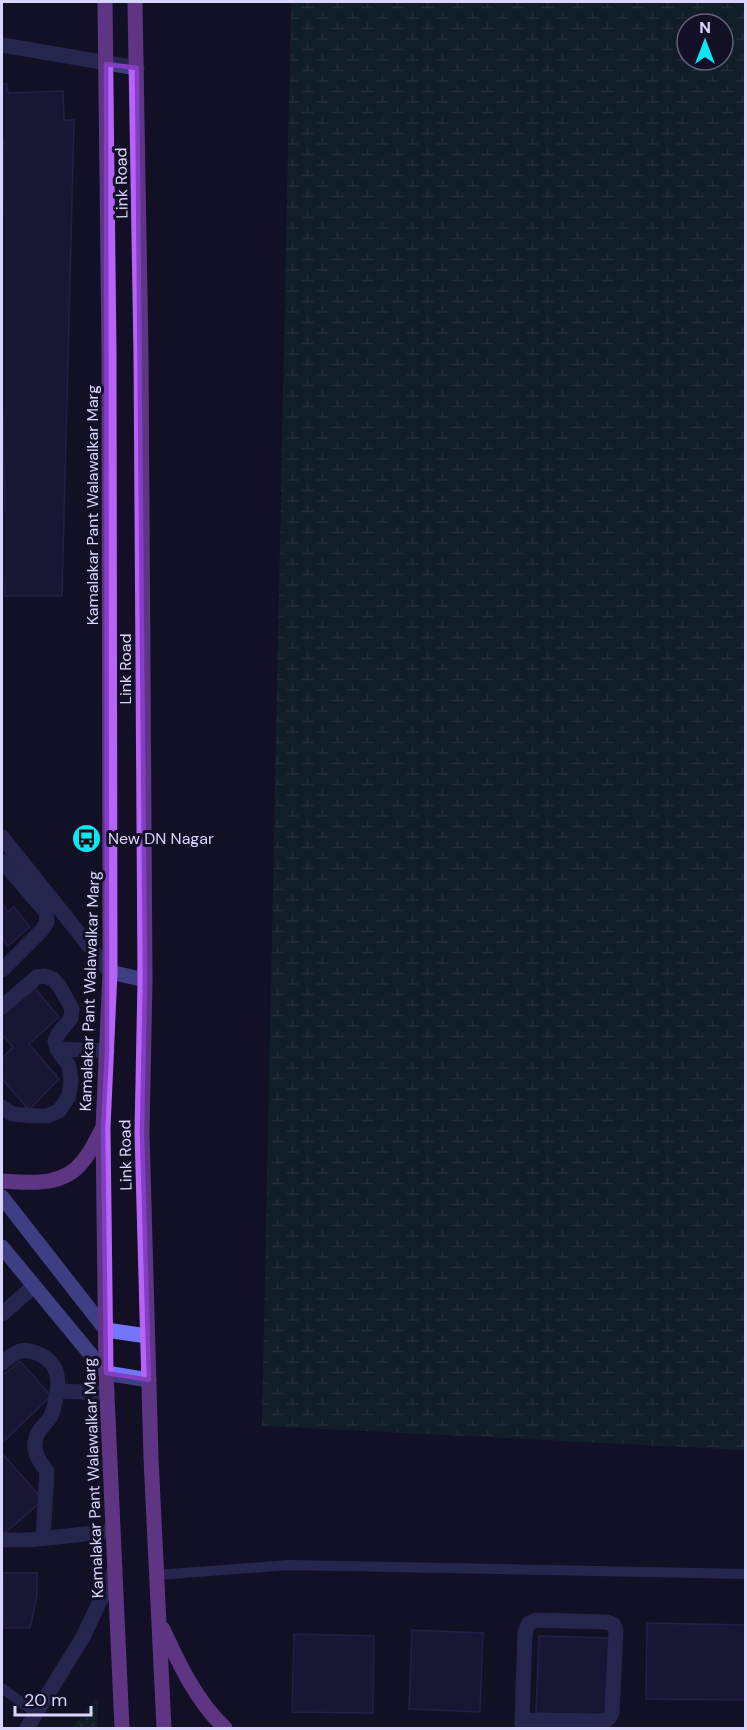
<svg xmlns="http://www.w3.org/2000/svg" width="747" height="1730" font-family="'DM Sans',sans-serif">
  <defs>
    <pattern id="grass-dots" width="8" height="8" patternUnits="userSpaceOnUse" patternTransform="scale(1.5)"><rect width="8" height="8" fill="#132f2c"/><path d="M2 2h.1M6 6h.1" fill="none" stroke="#354c4c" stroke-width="1.8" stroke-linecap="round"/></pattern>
    <pattern id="wetland-marsh" width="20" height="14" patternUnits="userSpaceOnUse" patternTransform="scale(1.5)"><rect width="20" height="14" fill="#132f2c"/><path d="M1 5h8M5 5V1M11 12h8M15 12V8" fill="none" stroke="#354c4c"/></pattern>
  </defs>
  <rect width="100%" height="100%" fill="#131025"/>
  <path fill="url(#grass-dots)" d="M98 1697 97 1728H72Z"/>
  <path fill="url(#wetland-marsh)" fill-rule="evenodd" d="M291 2H745V1450L262 1426ZM687 24H723V60H687Z"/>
  <g fill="#231d45" stroke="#3a3070" stroke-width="1.5">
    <path d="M2 84H7L8 93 63 91 64 120H74L62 596H5V584H2V510H5L3 415H2V211H3L4 140H2Z"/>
    <path d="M2 904 8 912 14 907 30 927 8 946 2 938Z"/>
    <path d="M33 986 59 1017 29 1044 59 1079 29 1110 2 1079V1058L13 1047 2 1035V1013Z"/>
    <path d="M20 1361 51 1396 2 1443V1376Z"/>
    <path d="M2 1453 43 1500 4 1534 2 1532Z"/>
    <path d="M3 1573H37V1596L30 1628H4Z"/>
    <path d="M647 1623 746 1625V1700L646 1699Z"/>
    <path d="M412 1630 483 1633 480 1712 409 1709Z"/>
    <path d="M294 1634 374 1636 373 1713 292 1712Z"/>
    <path d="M539 1636 610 1638 607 1716 536 1713Z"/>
  </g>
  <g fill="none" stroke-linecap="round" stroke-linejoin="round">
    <g stroke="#3e3f82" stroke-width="10">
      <path d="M157 1575 289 1565 746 1574"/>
      <path d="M2 1688 37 1714"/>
    </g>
    <g stroke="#3e3f82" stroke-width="15">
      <path d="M2 45 137 68"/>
      <path d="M2 837 110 972 145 980"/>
      <path d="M2 861 46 912 47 922 42 930 2 970"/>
      <path d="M2 1007 37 977 45 976 53 979 60 987 72 1009 71 1018 58 1034 55 1041 57 1049 69 1066 71 1081 69 1096 59 1111 47 1116H36L12 1114 2 1107"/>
      <path d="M57 1049 107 1051"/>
      <path d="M2 1314 34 1286"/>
      <path d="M2 1363C15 1352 22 1346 39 1354 60 1364 60 1381 55 1402 54 1407 53 1414 49 1419 44 1426 38 1429 36 1438 32 1451 39 1461 47 1471L43 1538"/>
      <path d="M58 1391 107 1393"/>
      <path d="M2 1540H29L113 1531"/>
      <path d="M522 1728V1720L525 1633 528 1624 536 1620 607 1622 614 1625 616 1631 612 1712C610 1719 608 1720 601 1721L522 1720"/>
    </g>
    <path stroke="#3e3f82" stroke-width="15" d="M27 1728 83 1637 115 1569"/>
    <g stroke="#7276f8" stroke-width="15">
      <path d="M2 1197 106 1330 147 1336"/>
      <path d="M2 1247 106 1373 149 1380"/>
    </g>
    <g stroke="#b863f7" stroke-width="15">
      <path d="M105 2 109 352 110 972 103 1128 106 1373 122 1728"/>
      <path d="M135 2 141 354 145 980 142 1133 151 1458 164 1728"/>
      <path d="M2 1181C30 1183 64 1187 83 1161 91 1152 96 1140 102 1129"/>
      <path d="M163 1629C179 1664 197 1702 225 1728"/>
    </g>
  </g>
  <path d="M0 0H747V1730H0ZM106 64 137 68 145 980 142 1133 149 1380 106 1373 103 1128 107 1051Z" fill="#131025" fill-opacity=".55" fill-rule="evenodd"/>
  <path fill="none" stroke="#843dc5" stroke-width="4.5" stroke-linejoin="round" d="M106 64 137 68 145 980 142 1133 149 1380 106 1373 103 1128 107 1051Z"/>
  <defs>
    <symbol id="bus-disc" viewBox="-11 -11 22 22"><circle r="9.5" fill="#0ce8f3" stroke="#131025"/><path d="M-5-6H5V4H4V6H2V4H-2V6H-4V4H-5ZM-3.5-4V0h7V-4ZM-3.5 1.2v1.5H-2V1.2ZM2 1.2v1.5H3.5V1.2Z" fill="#111"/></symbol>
  </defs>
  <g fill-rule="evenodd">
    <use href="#bus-disc" x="70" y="822" width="33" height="33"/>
  </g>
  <g text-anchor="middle" stroke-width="6" stroke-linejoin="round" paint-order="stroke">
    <g font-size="16" fill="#d9d6fd" stroke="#131025">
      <text transform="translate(121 183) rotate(-91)" y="6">Link Road</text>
      <text transform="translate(92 505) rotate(-90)" y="6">Kamalakar Pant Walawalkar Marg</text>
      <text transform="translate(125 669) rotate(-90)" y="6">Link Road</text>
      <text transform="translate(89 991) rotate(-88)" y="6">Kamalakar Pant Walawalkar Marg</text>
      <text transform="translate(125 1155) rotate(-91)" y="6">Link Road</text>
      <text transform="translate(93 1478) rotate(-92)" y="6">Kamalakar Pant Walawalkar Marg</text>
    </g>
    <g font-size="16" fill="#d9d6fd" stroke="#131025" text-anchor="start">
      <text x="108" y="844">New DN Nagar</text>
    </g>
  </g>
  <rect width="747" height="1730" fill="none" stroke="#d9d6fd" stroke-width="6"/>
  <g transform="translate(705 42)"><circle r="28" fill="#131025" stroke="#625f7b" stroke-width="1.5"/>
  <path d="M0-4.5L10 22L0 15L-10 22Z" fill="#0ce8f3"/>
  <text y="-9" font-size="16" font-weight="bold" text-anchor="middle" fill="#d9d6fd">N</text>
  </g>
  <path d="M15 1706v9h76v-9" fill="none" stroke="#d9d6fd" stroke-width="3"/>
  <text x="24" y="1706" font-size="18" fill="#d9d6fd" stroke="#131025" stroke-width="4.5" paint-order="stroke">20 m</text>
</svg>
